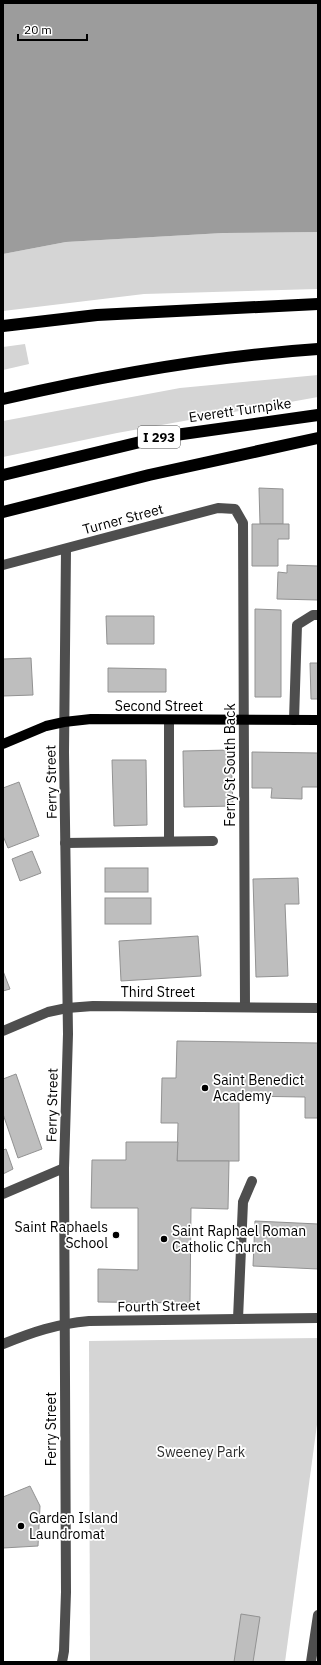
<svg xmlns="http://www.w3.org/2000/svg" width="321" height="1665" font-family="'IBM Plex Sans',sans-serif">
  <rect width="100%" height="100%" fill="#fff"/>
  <g fill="#d5d5d5">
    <path d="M318 232V289L144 294 3 311V254L66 242 223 233Z"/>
    <path d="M25 344 29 364 3 370V347Z"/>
    <path d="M318 375V397L117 433 3 457V421L180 388Z"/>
    <path d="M318 1338V1417L285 1662H90L89 1341Z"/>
  </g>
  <path fill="#9c9c9c" d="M3 3H318V232L223 233 66 242 3 254Z"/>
  <g fill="#bebebe" stroke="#929292">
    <path d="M259 488 283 489V524H260Z"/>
    <path d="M252 524H289V539H278V566H252Z"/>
    <path d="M287 565 318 566V600L277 599 278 572 287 573Z"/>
    <path d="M255 609 281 610V697H255Z"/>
    <path d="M106 616H154V644H107Z"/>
    <path d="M31 658 33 695 3 696V659Z"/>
    <path d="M310 663H318V699H311Z"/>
    <path d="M108 668 166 669V692H108Z"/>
    <path d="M231 750 233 806 184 807 183 751Z"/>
    <path d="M252 752 318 753V787H302V799L271 798 272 788H252Z"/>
    <path d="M112 760H146L147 825 114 826Z"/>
    <path d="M19 782 39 836 8 848 3 836V788Z"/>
    <path d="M32 851 41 873 20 881 12 859Z"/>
    <rect x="105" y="868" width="43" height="24"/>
    <path d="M298 878 299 904H285L288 976 256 977 253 879Z"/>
    <rect x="105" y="898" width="46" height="26"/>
    <path d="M198 936 201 976 121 981 119 941Z"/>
    <path d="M3 971 10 989 3 991Z"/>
    <path d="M177 1041 318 1043V1118H305V1097L239 1096V1161H177L178 1123H161L162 1078H176Z"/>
    <path d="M16 1074 42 1149 18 1158 3 1114V1079Z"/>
    <path d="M126 1142H178L177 1161H229L228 1209 191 1208 190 1303 98 1302V1269L138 1270V1208H91L92 1160H126Z"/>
    <path d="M6 1149 13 1169 3 1174V1150Z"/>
    <path d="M255 1221 318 1224V1269L253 1266Z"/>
    <path d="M30 1486 40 1506 38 1546 3 1548V1497Z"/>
    <path d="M241 1614 260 1617 253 1662H234Z"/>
  </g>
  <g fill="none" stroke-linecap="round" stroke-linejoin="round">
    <g stroke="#4e4e4e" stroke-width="10">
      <path d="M3 565 218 508 235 509 243 523 245 1007"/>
      <path d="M169 720V841"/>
      <path d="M294 720 297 625 313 615H318"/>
      <path d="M65 843 213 841"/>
      <path d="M3 1031 48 1012 67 1008 93 1006 318 1008"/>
      <path d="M3 1194 64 1168"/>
      <path d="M238 1319 243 1202 252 1181"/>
      <path d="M3 1344C33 1332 56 1324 89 1321L318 1318"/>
      <path d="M62 1662 64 1651 66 1592 64 1168 68 1034 64 752 66 549"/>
      <path d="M311 1662 318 1615"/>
    </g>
    <path stroke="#000" stroke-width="10" d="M3 744 46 726 64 722 91 719 318 720"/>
    <g stroke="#000" stroke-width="12">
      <path d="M3 326 97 315 318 304"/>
      <path d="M3 399C107 375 212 356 318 349"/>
      <path d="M3 475 161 437 318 415"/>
      <path d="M3 512 149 475 318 438"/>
    </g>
  </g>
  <g fill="#000" stroke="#fff" stroke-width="1.5">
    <circle cx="205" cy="1088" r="4"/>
    <circle cx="116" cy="1235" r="4"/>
    <circle cx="164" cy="1239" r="4"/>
    <circle cx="21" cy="1526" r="4"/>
  </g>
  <g text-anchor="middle" stroke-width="3.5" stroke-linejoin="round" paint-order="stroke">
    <rect fill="#fff" stroke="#4c4c4c" stroke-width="1" x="138" y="426" width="42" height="22" rx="3"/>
    <g font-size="13" font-weight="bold" fill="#000">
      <text x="159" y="442">I 293</text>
    </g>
    <g font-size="14" fill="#000" stroke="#fff">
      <text transform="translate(240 410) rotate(-8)" y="5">Everett Turnpike</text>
      <text transform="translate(123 519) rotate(-15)" y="5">Turner Street</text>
      <text x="159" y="711">Second Street</text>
      <text transform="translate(230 765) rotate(-90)" y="5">Ferry St South Back</text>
      <text transform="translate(51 782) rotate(-91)" y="5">Ferry Street</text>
      <text x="158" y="997">Third Street</text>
      <text transform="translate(52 1105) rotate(-89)" y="5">Ferry Street</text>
      <text transform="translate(159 1306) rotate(-1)" y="5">Fourth Street</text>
      <text transform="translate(51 1429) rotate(-90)" y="5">Ferry Street</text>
    </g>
    <g font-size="14" fill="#000" stroke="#fff" text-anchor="start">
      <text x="213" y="1085">Saint Benedict<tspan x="213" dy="16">Academy</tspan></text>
      <text x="108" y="1232" text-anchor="end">Saint Raphaels<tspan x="108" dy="16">School</tspan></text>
      <text x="172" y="1236">Saint Raphael Roman<tspan x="172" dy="16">Catholic Church</tspan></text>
      <text x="29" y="1523">Garden Island<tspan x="29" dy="16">Laundromat</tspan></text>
    </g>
    <g font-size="14" fill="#2c2c2c" stroke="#fff">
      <text x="201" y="1457">Sweeney Park</text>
    </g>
  </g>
  <rect width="321" height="1665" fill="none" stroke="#000000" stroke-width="8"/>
  <path d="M18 34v6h69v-6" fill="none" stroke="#000000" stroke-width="2"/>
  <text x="24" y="34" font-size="12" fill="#000000" stroke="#ffffff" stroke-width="3" paint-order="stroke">20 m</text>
</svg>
